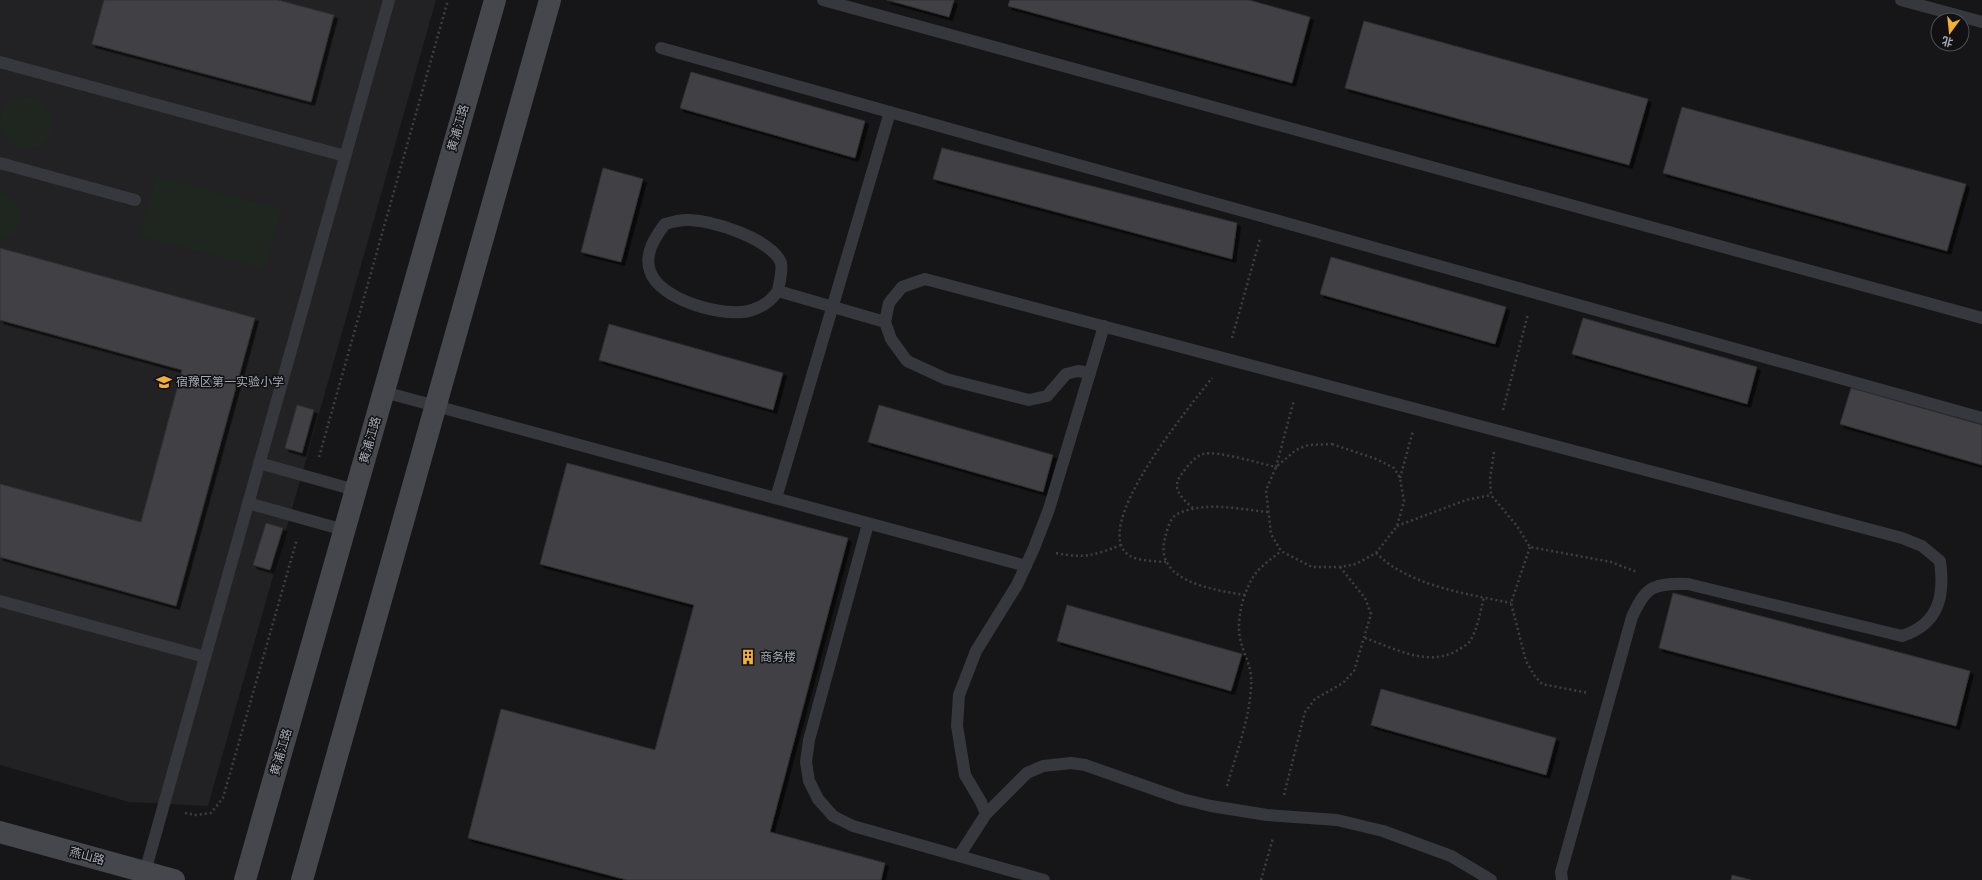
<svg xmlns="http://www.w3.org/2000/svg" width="1982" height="880" font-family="Roboto,'Noto Sans SC',sans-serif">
  <defs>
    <filter id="shadow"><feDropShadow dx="3.5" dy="3.5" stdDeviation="0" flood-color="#0009"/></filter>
  </defs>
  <rect width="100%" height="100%" fill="#161618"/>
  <path fill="#222225" d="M0 0H436L208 806 129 802 0 765Z"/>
  <g fill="#1e261f">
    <circle cx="26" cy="123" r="26"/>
    <path d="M156 176 281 209 265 269 140 236Z"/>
    <path d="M0 192C27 197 28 236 0 240Z"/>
  </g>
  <g fill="#404145" stroke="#303034" filter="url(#shadow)">
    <path d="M104 0H278L334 15 311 102 92 44Z"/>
    <path d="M887 0H954L949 17Z"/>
    <path d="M1010 0H1249L1310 17 1292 83 1008 6Z"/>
    <path d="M1364 21 1648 99 1629 165 1345 88Z"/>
    <path d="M691 72 865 121 855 158 680 108Z"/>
    <path d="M1682 107 1966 184 1947 251 1663 173Z"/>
    <path d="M942 148 1237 223 1232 259 933 179Z"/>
    <path d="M603 168 643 179 621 262 581 252Z"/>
    <path d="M0 248 255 318 176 606 0 557V484L141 522 182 370 0 320Z"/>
    <path d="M1331 257 1506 307 1495 344 1320 294Z"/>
    <path d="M1583 318 1757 367 1747 404 1572 354Z"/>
    <path d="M609 324 783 373 773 410 599 360Z"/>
    <path d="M1851 388 1982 425V465L1840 424Z"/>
    <path d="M297 405 314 410 302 453 285 448Z"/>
    <path d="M879 405 1053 455 1043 492 868 442Z"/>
    <path d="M567 463 848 538 770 832 885 863 881 880H627L468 838 501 709 655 750 694 605 540 564Z"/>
    <path d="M266 523 283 528 270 570 253 565Z"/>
    <path d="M1673 593 1970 671 1956 726 1659 648Z"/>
    <path d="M1067 605 1242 654 1231 691 1057 641Z"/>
    <path d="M1381 689 1556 738 1546 775 1371 725Z"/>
    <path d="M1732 875 1751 880H1731Z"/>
  </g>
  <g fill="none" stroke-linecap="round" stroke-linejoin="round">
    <g stroke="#3d3f44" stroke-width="2.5" stroke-dasharray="2 3" stroke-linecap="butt">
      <path d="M1232 338 1260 239"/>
      <path d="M1503 410 1528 314"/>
      <path d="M1332 444 1376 459 1394 468 1400 478 1404 501 1397 526 1376 553 1356 564 1340 567H1312L1281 551 1271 534 1266 490 1276 467 1296 450 1308 445Z"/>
      <path d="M1494 452 1490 479 1491 495 1517 526 1530 547 1611 562 1637 572"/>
      <path d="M319 457 448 0"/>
      <path d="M1400 478 1413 431"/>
      <path d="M1193 508C1184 500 1170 489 1181 475 1186 468 1194 457 1203 454 1216 450 1262 464 1276 467L1294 400"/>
      <path d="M1397 526 1466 500 1491 495"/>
      <path d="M1530 547 1511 603 1526 661 1534 675 1542 684 1588 693"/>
      <path d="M1056 553C1084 559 1095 555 1121 545"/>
      <path d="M1376 553C1382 558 1388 564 1395 568 1430 589 1472 595 1511 603"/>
      <path d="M1166 562C1155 561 1139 561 1130 556 1086 529 1193 403 1212 378"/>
      <path d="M1245 595C1215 590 1153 582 1165 538 1167 530 1170 518 1177 514 1205 501 1238 509 1268 512"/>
      <path d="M1365 638C1394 648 1428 668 1458 650 1462 647 1468 645 1470 641 1478 628 1480 612 1484 597"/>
      <path d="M1227 786C1236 754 1249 721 1251 688 1253 666 1244 657 1240 638 1236 618 1244 589 1256 573 1262 565 1273 558 1281 551"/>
      <path d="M1284 795 1305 712 1315 699 1343 683 1354 671 1371 614 1365 598 1340 567"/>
      <path d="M185 813 196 815 211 813 223 798 297 539"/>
      <path d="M1261 880 1273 838"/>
    </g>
    <g stroke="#37383d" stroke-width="12">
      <path d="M823 0 1982 318"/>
      <path d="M1901 0 1982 22"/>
      <path d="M661 48 1982 418"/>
      <path d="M0 62 345 156"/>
      <path d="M0 163 135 200"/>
      <path d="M778 291C779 283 783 271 781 263 772 239 710 219 686 220 679 220 672 222 665 224 655 237 644 254 650 271 659 300 726 319 752 310 765 306 771 300 778 291L885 322"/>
      <path d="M1090 373 1078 371 1066 374 1047 396 1029 400 946 379 907 361 891 339 885 322 889 303 902 287 925 279 1902 538 1922 546 1940 561C1945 596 1939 624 1902 636L1688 584C1653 583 1646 586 1632 617L1561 872 1562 880"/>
      <path d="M384 392 1026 566"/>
      <path d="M259 463 355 490"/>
      <path d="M776 498 890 112"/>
      <path d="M248 503 344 530"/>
      <path d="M868 524 809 740 806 762 809 781 818 799 833 816 853 826 1044 880"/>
      <path d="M0 601 205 657"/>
      <path d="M986 814 981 802 965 775 957 726 959 695 976 651 1017 585 1034 548 1049 509 1104 326"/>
      <path d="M959 856 986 814 1027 773 1043 766 1071 763 1085 765 1182 799 1211 806 1267 815 1337 820 1383 831 1451 856 1491 880"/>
      <path d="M145 872 389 0"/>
    </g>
    <g stroke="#45474d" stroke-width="22">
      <path d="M0 832 174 880"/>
      <path d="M245 880 495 0"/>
      <path d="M302 880 550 0"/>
    </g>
  </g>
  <defs>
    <symbol id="school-bare" viewBox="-9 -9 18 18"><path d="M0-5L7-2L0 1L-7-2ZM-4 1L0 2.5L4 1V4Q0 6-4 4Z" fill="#f2b134" stroke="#111113" stroke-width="2.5" paint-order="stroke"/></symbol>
    <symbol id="building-bare" viewBox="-9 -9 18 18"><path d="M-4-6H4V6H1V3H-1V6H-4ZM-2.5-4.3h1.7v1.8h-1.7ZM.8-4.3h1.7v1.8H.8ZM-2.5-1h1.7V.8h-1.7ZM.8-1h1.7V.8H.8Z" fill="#f2b134" stroke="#111113" stroke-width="2.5" paint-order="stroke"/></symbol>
  </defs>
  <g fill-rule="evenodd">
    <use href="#school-bare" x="153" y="371" width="22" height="22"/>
    <use href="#building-bare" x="737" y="646" width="22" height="22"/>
  </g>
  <g text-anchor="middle" stroke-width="3" stroke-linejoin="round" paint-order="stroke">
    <g font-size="12" fill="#a8adb8" stroke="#111113">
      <text transform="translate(458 128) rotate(-74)" y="4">黄浦江路</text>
      <text transform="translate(370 440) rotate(-74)" y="4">黄浦江路</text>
      <text transform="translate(281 752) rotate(-74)" y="4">黄浦江路</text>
      <text transform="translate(87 856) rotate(15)" y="4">燕山路</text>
    </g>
    <g font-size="12" fill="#a8adb8" stroke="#111113" text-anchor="start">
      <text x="176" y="386">宿豫区第一实验小学</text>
      <text x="760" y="661">商务楼</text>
    </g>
  </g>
  <g transform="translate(1950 32) rotate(195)"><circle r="19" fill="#111113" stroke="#4d4f55"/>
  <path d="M0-3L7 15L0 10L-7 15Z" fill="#f2b134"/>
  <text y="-6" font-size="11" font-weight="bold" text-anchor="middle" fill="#a8adb8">北</text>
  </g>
</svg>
